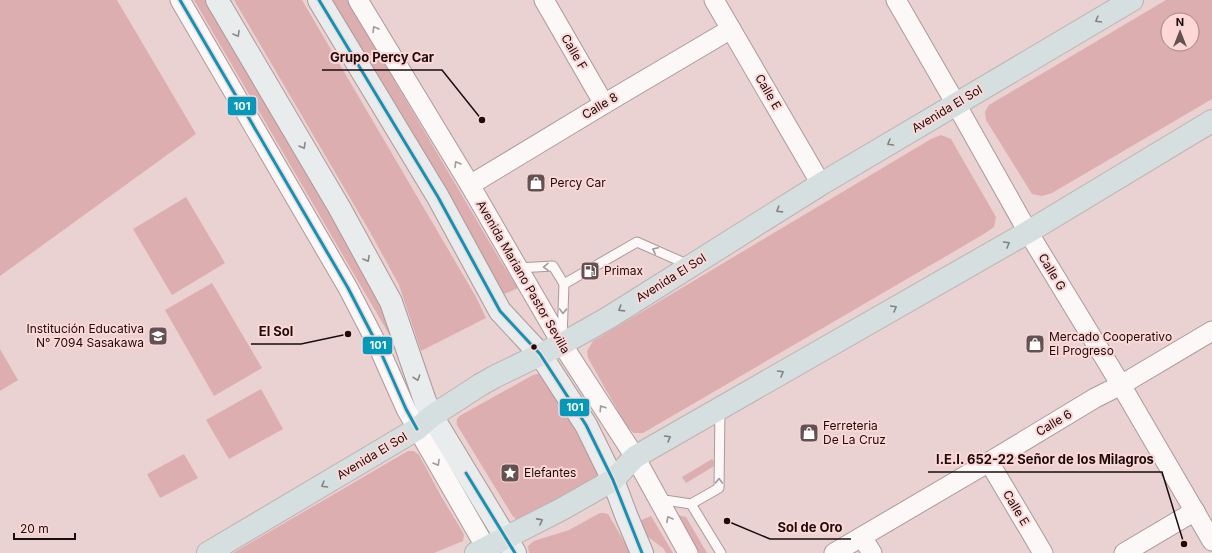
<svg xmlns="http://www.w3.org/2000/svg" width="1212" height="553" font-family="Inter,sans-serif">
  <rect width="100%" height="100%" fill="#ead2d2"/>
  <g fill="#ddaeaf" fill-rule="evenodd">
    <path d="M0 0H117L196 134 0 276Z"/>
    <path d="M194 0H207L389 313 400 353Z"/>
    <path d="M234 0H302L476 297 486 318 421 351 399 285 370 232Z"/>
    <path d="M328 0H347L500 260 518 288 502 295Z"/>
    <path d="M1166 0H1212V99L1052 193 1042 196 1032 194 986 120 985 112 989 105ZM1168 20H1192V44H1168Z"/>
    <path d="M941 135 951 139 996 217 994 227 984 234 643 433H634L627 427 588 358 587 351 593 341 931 139Z"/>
    <path d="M186 197 225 263 172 295 133 229Z"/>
    <path d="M212 283 262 368 214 396 165 310Z"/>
    <path d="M0 349 18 380 0 391Z"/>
    <path d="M537 374H541L600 464 599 475 594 480 517 520 512 515 457 425C456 419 458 416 463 414L533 375Z"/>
    <path d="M261 389 283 429 229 459 206 420Z"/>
    <path d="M408 451H414L419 455 441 496 462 531 464 535 463 541 434 553H233Z"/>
    <path d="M184 454 198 478 160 498 147 474Z"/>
    <path d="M712 459 716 465 686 483 682 477Z"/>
    <path d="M600 513H604L608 514 631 553H529L528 546 534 541 569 530Z"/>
    <path d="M677 515 686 517 707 553H699Z"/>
    <path d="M651 516 673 553H666L663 548 648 537 639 521Z"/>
  </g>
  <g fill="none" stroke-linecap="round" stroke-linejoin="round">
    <defs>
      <g id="lane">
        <path d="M518 268 553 266 564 284"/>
        <path d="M562 338 564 284 637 242 689 265"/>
        <path d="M658 499 691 504 721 553"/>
        <path d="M691 504 719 488 720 410"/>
      </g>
      <g id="street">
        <path d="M180 0 348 288 378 346 406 409 489 553"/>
        <path d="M358 0 470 185 562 344 635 457 688 553"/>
        <path d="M544 0 604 104"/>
        <path d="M714 0 821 184"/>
        <path d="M896 0 956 104 1028 232 1121 385 1212 541"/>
        <path d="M470 185 604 104 731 29"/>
        <path d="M989 462 1043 553"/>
        <path d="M862 537 872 553"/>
        <path d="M834 553 989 462 1095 398 1121 385 1212 331"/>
        <path d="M1124 553 1195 511"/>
      </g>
      <g id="secondary">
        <path d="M217 0 339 207 391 302 425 401 432 416 515 553"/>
        <path d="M319 0 438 197 500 311 540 354 586 425 613 480 626 515 642 553"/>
      </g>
      <g id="primary">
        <path d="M208 553 417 429 432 416 480 385 494 377 562 344 608 318 821 184 1132 0"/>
        <path d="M476 553 562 509 613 480 635 457 1028 232 1212 121"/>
      </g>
    </defs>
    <use href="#lane" stroke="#ac9999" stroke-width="11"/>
    <use href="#street" stroke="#ac9999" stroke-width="21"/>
    <use href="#secondary" stroke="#ac9999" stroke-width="24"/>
    <use href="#primary" stroke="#bdb1b1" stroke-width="24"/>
    <use href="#lane" stroke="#fcf8f8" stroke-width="9"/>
    <use href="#street" stroke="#fcf8f8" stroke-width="19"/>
    <use href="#secondary" stroke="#e8ecec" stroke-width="22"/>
    <use href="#primary" stroke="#d6dfdf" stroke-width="22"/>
    <defs>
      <g id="bus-1">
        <path d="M180 0 348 288 378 346 406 409 417 429"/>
        <path d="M319 0 438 197 500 311 540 354 586 425 613 480 642 553"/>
        <path d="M466 473 515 553"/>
      </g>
    </defs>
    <use href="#bus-1" stroke="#fcd7d6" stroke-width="6"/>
    <use href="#bus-1" stroke="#0399bb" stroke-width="3"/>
  </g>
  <defs><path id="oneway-chevron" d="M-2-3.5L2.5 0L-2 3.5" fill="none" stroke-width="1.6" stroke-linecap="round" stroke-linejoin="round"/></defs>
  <g stroke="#828080">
    <use href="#oneway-chevron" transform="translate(1098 20) rotate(149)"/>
    <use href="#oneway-chevron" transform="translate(890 143) rotate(150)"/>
    <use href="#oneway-chevron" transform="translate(779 210) rotate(148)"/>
    <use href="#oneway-chevron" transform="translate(1007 244) rotate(-30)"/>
    <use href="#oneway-chevron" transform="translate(894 308) rotate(-30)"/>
    <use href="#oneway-chevron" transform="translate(621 309) rotate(148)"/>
    <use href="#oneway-chevron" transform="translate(781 373) rotate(-30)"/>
    <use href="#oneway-chevron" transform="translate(668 438) rotate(-30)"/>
    <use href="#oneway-chevron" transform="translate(324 485) rotate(149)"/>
    <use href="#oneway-chevron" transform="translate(540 521) rotate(-28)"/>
  </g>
  <g stroke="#a29a9a">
    <use href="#oneway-chevron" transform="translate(375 29) rotate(-121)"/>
    <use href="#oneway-chevron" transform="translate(457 164) rotate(-121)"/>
    <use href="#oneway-chevron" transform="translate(655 250) rotate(-155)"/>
    <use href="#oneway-chevron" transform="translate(546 267) rotate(179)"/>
    <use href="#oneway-chevron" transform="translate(563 311) rotate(92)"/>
    <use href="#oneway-chevron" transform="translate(602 408) rotate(-123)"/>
    <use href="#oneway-chevron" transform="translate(437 463) rotate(60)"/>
    <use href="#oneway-chevron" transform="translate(719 481) rotate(-88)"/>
    <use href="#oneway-chevron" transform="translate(669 519) rotate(-119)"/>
  </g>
  <g stroke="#8c8888">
    <use href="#oneway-chevron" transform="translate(237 34) rotate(60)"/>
    <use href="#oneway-chevron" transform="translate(303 146) rotate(60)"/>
    <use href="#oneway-chevron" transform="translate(367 259) rotate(61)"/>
    <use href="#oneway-chevron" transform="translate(417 378) rotate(71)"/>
  </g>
  <defs>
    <symbol id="shop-square" viewBox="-11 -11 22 22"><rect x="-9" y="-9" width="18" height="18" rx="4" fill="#645252" stroke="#fcd7d6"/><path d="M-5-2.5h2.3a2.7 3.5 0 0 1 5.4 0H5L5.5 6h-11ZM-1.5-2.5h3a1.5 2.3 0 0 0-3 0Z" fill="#fff"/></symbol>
    <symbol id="fuel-square" viewBox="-11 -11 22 22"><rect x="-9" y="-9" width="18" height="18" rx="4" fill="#645252" stroke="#fcd7d6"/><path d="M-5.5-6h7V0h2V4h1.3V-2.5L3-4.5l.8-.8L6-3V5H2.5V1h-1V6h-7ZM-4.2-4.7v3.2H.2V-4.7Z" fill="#fff"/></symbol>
    <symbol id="school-square" viewBox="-11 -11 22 22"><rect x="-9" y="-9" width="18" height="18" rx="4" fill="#645252" stroke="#fcd7d6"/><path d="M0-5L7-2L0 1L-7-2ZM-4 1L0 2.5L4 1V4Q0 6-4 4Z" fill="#fff"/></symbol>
    <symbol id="sight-square" viewBox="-11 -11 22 22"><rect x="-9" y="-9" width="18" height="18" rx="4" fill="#645252" stroke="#fcd7d6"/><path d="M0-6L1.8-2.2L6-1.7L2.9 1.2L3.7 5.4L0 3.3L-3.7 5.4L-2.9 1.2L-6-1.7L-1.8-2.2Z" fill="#fff"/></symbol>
  </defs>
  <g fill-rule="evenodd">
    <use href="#shop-square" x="525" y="172" width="22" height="22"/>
    <use href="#fuel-square" x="579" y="260" width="22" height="22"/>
    <use href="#school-square" x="147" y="325" width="22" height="22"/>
    <use href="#shop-square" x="1024" y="333" width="22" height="22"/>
    <use href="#shop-square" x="798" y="422" width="22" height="22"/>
    <use href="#sight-square" x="499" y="462" width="22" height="22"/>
  </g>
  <circle fill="#1c0d0d" stroke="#fcd7d6" stroke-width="1.5" cx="534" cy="347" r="3.5"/>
  <g text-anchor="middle" stroke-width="4" stroke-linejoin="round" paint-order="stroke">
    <g font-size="12" fill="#1c0d0d" stroke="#fcd7d6">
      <text transform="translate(574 52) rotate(60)" y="4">Calle F</text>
      <text transform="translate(768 92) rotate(60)" y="4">Calle E</text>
      <text transform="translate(600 106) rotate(-31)" y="4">Calle 8</text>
      <text transform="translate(947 109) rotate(-31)" y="4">Avenida El Sol</text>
      <text transform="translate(1052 272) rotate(59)" y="4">Calle G</text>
      <text transform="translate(523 277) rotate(60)" y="4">Avenida Mariano Pastor Sevilla</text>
      <text transform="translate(671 278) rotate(-32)" y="4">Avenida El Sol</text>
      <text transform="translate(1054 423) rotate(-31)" y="4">Calle 6</text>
      <text transform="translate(372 456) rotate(-31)" y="4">Avenida El Sol</text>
      <text transform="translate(1016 508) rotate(59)" y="4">Calle E</text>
    </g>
    <g font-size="12" fill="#1c0d0d" stroke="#fcd7d6" text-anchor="start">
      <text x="550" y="187">Percy Car</text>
      <text x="604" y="275">Primax</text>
      <text x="144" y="333" text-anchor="end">Institución Educativa<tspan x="144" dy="14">N° 7094 Sasakawa</tspan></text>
      <text x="1049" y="341">Mercado Cooperativo<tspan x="1049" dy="14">El Progreso</tspan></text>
      <text x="823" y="430">Ferreteria<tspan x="823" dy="14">De La Cruz</tspan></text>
      <text x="524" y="477">Elefantes</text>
    </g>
  </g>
  <path fill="none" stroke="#1c0d0d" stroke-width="1.5" d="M482 120L442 70H322M348 334L301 344H251M1184 544L1162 472H928M727 521L770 539H851"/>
  <g fill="#1c0d0d" stroke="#fcd7d6" stroke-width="1.5">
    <circle cx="482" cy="120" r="4"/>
    <circle cx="348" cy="334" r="4"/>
    <circle cx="1184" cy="544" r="4"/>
    <circle cx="727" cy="521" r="4"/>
  </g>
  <g font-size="13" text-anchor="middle" font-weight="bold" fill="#1c0d0d" stroke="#fcd7d6" stroke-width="4" stroke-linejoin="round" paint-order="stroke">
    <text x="382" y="62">Grupo Percy Car</text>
    <text x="276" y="336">El Sol</text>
    <text x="1045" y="464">I.E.I. 652-22 Señor de los Milagros</text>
    <text x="810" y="532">Sol de Oro</text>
  </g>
  <g stroke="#fcd7d6" stroke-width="1.5">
    <rect x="227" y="96" width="30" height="20" rx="4" fill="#0399bb"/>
    <rect x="362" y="336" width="31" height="19" rx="4" fill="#0399bb"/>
    <rect x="559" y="398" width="31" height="19" rx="4" fill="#0399bb"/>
  </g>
  <g font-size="11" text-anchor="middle" font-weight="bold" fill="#fff">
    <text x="242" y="110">101</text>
    <text x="378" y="349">101</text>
    <text x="575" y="411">101</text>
  </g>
  <g transform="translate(1180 32)"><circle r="19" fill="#fcd7d6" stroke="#a28686"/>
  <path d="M0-3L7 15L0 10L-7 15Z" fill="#645252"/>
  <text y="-6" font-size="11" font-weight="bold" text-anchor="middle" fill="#1c0d0d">N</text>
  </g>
  <path d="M14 533v6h61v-6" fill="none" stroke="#1c0d0d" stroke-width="2"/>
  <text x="20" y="533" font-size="12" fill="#1c0d0d" stroke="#fcd7d6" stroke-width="3" paint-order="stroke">20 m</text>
</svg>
